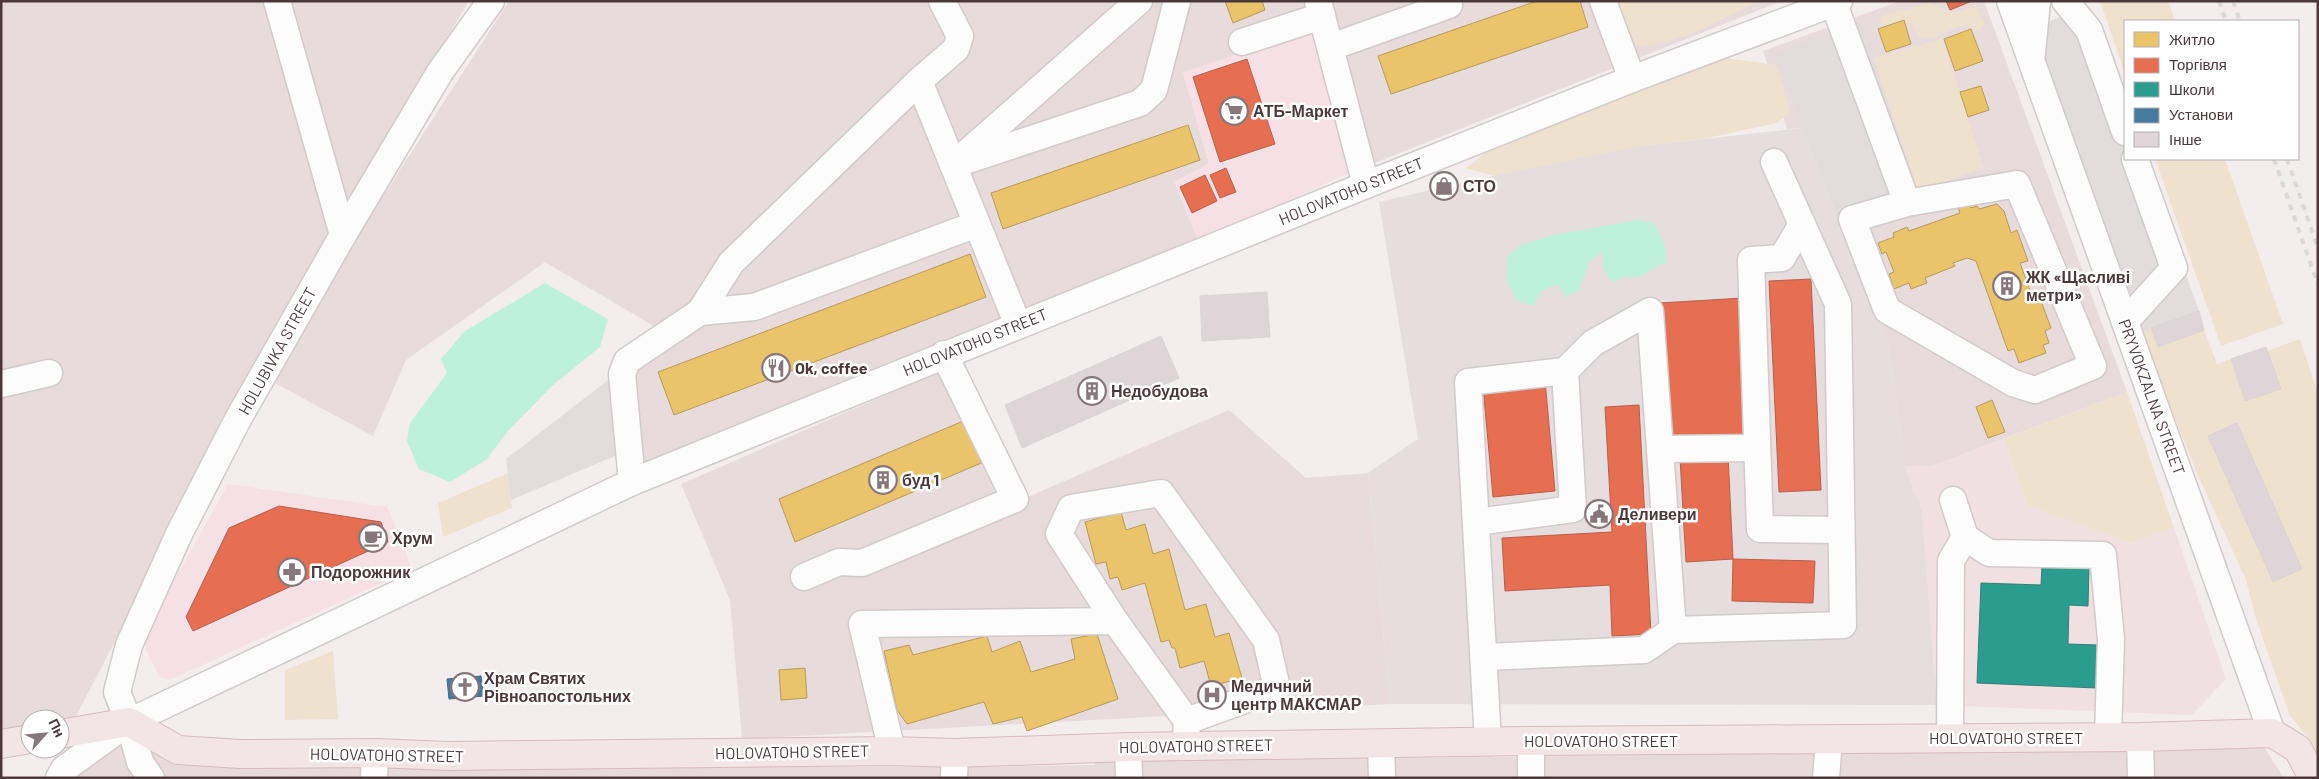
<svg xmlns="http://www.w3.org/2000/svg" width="2319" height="779" font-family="Barlow,sans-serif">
  <rect width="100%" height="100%" fill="#f3edee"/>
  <g fill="#e7dbdc">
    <path d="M1 1H469L318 251 75 718 60 722V719H30V728L1 734Z"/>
    <path d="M509 1H1782L1354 171 1183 72 1209 163 1198 241 621 477 611 361 657 328 545 262 406 360 373 436 275 383 354 241Z"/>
    <path d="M1900 1H1984L2127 392 1932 466H1905L1888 344 1802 128 1787 129 1763 51Z"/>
    <path d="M955 365 1023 499 1229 410 1306 478 1368 473 1390 704 742 739 730 600 681 484Z"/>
    <path d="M129 722 178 750 375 753 374 778H59Z"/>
    <path d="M2264 747 2284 778H382L383 762 471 766 975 767 1095 765V758L1401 748 1402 758Z"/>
  </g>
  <g fill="#f5e1e5">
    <path d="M1311 30 1354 171 1198 241 1174 182 1209 163 1183 72Z"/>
    <path d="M228 484 387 507 412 569 170 680 160 677 145 649 149 631 175 579Z"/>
  </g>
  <path fill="#e5ddde" d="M1802 128 1888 344 1905 466 1922 511 1937 705 1390 704 1368 473 1418 439 1379 202 1607 150Z"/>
  <path fill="#f0e0e1" d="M2004 439 2027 505 2130 543 2174 528 2226 679 2192 715 1937 705 1922 511 1905 466H1932Z"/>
  <g fill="#eee2ce">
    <path d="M1617 1H1759C1720 19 1677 47 1633 46Z"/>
    <path d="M2100 1H2168L2175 21H2125V74Z"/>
    <path d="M1929 3C1953 12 1949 17 1975 5L1985 23 1980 32 1966 24 1935 37 1920 38 1912 23 1881 25 1880 18 1882 16Z"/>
    <path d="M1942 39 1984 168 1918 191 1873 58Z"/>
    <path d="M1710 56 1776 65 1791 112 1777 123 1703 139 1641 146 1494 176 1466 168 1494 146Z"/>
    <path d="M2155 159H2225L2283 324 2221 346Z"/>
    <path d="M2151 328 2159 347 2204 330 2217 364 2231 359 2245 401 2281 389 2267 351 2300 339 2318 394V755L2312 742 2290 716 2257 622 2246 580 2196 471 2141 333Z"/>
    <path d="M2127 392 2174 528 2130 543 2027 505 2004 439Z"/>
    <path d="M508 473 512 508 443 537 438 503Z"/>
    <path d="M333 651 338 719 285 720V670Z"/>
  </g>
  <g fill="#e3dcdd">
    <path d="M2089 7 2125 107V159H2144L2199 311 2137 334 2028 29Z"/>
    <path d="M1862 24 1918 191 1838 217 1802 128 1776 53Z"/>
    <path d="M621 370 629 450 511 500 506 459Z"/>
  </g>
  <g fill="#bef0de">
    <path d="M1638 220 1654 223 1664 243 1666 262 1640 276 1621 278 1613 282 1604 271 1603 251 1589 262 1579 290 1565 297 1559 285 1542 290 1533 306 1516 300 1506 278 1508 256 1521 245 1553 235Z"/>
    <path d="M545 283 608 319 600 347 553 385 507 432 487 459 450 482 419 469 407 441 410 423 447 373 441 359 465 331Z"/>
  </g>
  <g fill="#e9c46a" stroke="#b99a5c">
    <path d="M1225 1H1262L1265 10 1233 23Z"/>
    <path d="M1537 1H1580L1588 27 1391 94 1378 56Z"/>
    <path d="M1904 20 1911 44 1886 52 1878 29Z"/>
    <path d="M1971 29 1983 61 1955 71 1944 39Z"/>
    <path d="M1981 86 1989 110 1968 117 1960 92Z"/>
    <path d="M1188 125 1200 160 1003 229 991 193Z"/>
    <path d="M1970 204 1971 208 1977 206 1979 209 1997 204 2004 211 2011 233 2017 230 2028 261 2020 263 2035 304 2041 301 2051 328 2045 331 2049 343 2043 345 2046 353 2019 363 2014 349 2008 351 1976 261 1967 258 1953 263 1955 266 1925 278 1927 283 1911 289 1909 283 1894 289 1889 274 1894 272 1886 252 1882 254 1878 243 1894 237 1893 233 1907 227 1909 231 1960 213 1958 208Z"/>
    <path d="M970 254 986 297 674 415 658 372Z"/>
    <path d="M1992 400 2005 432 1988 438 1976 407Z"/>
    <path d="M968 419 986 461 795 542 779 499Z"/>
    <path d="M1121 512 1126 530 1145 524 1153 554 1169 549 1185 610 1206 604 1215 637 1229 633 1242 678 1211 686 1204 661 1180 668 1175 648H1172L1169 640 1161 642 1145 583 1122 590 1118 577 1110 579 1106 562 1096 564 1085 522Z"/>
    <path d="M1097 634 1118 699 1027 731 1022 717 993 724 984 702 907 724 897 710 884 651 909 645 913 655 987 636 992 652 1020 641 1031 672 1075 659 1071 639Z"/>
    <path d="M805 668 807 698 781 700 779 670Z"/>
  </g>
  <g fill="#e76f51" stroke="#b85e4a">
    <path d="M1946 1H1972L1950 10Z"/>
    <path d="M1247 59 1275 144 1220 162 1193 77Z"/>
    <path d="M1226 168 1236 192 1220 198 1210 175Z"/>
    <path d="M1205 175 1217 201 1192 213 1180 187Z"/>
    <path d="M1811 279 1821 490 1779 492 1769 281Z"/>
    <path d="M1743 298 1753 435 1670 441 1660 303Z"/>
    <path d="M1545 380 1555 491 1493 497 1483 386Z"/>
    <path d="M1639 405 1651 634 1612 636 1610 585 1505 591 1502 538 1612 532 1605 407Z"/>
    <path d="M1728 455 1733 559 1686 562 1680 458Z"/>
    <path d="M279 506 381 522 388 542 193 631 186 617 229 528Z"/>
    <path d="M1733 559 1815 561 1813 603 1732 601Z"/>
  </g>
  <path fill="#2a9d8f" stroke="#347f76" d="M2042 565 2089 567 2088 606 2069 605 2068 644 2099 645 2097 688 1977 683 1981 583 2041 585Z"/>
  <path fill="#457b9d" stroke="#466780" d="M481 676 484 696 449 699 447 679Z"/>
  <g fill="#ddd5d7" stroke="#dbd3d4">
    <path d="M1267 292 1270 337 1202 341 1200 296Z"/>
    <path d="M2199 311 2204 330 2158 347 2151 328Z"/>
    <path d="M1161 336 1179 378 1022 448 1005 405Z"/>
    <path d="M2266 347 2281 389 2245 401 2231 359Z"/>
    <path d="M2237 423 2302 569 2273 582 2208 436Z"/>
  </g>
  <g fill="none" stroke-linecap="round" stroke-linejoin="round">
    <defs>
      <g id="minor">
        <path d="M277 1 343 235"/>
        <path d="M1318 1 1366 185"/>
        <path d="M1603 1 1632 79"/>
        <path d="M1833 1 1907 203 2017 184 2093 366 2035 390 2013 383 1887 310 1852 219 1907 203"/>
        <path d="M2010 1 2272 733"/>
        <path d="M2065 1 2089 30 2125 132"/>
        <path d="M1242 42 1322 16"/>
        <path d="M1331 47 1449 5 1447 1"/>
        <path d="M2032 53 2037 1"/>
        <path d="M919 81 1018 325"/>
        <path d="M961 158 1139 1"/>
        <path d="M953 165 1140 103 1154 90 1177 1"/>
        <path d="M1802 224 1782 258 1751 260 1760 529 1841 530"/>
        <path d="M700 312 731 263 919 81 956 49 960 36 942 1"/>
        <path d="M2125 322 2174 268 2135 159"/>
        <path d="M1 384 49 373"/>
        <path d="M1660 449 1757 448"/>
        <path d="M632 482 622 374 627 361 700 312 754 307 977 224"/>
        <path d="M1477 522 1573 509 1565 371"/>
        <path d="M1965 537 1989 553 2103 555 2111 639 2108 737"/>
        <path d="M804 577 839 562 862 563 1015 499 944 354"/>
        <path d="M1115 621 1059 534 1071 508 1161 493 1266 640 1277 688 1187 721"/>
        <path d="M1485 657 1644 650 1673 630 1843 625 1838 304 1774 162"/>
        <path d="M2140 737 2141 778"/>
        <path d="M1950 738 1951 561 1965 537 1953 500"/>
        <path d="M1488 742 1468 382 1565 371 1593 343 1650 311 1673 630"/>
        <path d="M1381 743 1382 778"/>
        <path d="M1128 747 1129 778"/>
        <path d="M892 751 862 624 1115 621 1187 721 1186 739"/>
        <path d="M59 778 64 769 129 722 632 482 1366 185 1632 79 1839 1"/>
        <path d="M151 778 140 762 129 722 117 692 129 645 179 534 238 419 343 235 440 72 491 1"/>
        <path d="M374 778 375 753"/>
        <path d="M954 778 955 753"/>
        <path d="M1531 778V741"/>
        <path d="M1826 778 1829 739"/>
      </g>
      <g id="major">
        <path d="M60 734 129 722 178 750 240 754 375 753 449 756 892 751 955 753 1128 747 1531 741 2140 737 2272 733 2298 749 2313 778"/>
        <path d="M1 744 30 739"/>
      </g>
    </defs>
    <use href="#minor" stroke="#d1cbcb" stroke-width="29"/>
    <use href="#major" stroke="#d5bbbc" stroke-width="30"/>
    <use href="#minor" stroke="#fdfcfc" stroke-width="26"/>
    <use href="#major" stroke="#f2e5e6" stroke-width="28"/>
    <g stroke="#dad9da" stroke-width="4" stroke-dasharray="6 6" stroke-linecap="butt">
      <path d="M2219 1 2226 21"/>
      <path d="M2233 1 2240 21"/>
      <path d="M2274 159 2318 285"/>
      <path d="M2287 159 2318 248"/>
    </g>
  </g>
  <defs>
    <symbol id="supermarket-ring" viewBox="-11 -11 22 22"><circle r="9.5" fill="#fff" stroke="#85777a" stroke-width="1.5"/><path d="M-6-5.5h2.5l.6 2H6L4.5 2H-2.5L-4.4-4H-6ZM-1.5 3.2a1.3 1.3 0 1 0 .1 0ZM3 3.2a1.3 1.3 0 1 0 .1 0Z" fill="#85777a"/></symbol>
    <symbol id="shop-ring" viewBox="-11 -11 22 22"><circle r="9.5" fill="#fff" stroke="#85777a" stroke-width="1.5"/><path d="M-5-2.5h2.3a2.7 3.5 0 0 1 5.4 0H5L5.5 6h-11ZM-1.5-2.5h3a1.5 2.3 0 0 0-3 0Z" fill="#85777a"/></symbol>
    <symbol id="building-ring" viewBox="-11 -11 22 22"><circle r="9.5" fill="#fff" stroke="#85777a" stroke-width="1.5"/><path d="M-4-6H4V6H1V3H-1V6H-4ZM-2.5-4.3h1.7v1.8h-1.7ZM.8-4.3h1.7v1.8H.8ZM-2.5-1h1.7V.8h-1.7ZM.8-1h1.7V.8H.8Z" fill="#85777a"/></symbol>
    <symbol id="restaurant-ring" viewBox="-11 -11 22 22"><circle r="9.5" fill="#fff" stroke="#85777a" stroke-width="1.5"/><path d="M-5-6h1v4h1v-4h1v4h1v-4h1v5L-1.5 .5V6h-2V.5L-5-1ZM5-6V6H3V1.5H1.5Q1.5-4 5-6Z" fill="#85777a"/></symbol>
    <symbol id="civic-ring" viewBox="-11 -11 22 22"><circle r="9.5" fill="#fff" stroke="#85777a" stroke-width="1.5"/><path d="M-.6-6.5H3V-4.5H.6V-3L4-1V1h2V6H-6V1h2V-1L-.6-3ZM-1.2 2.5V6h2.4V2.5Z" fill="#85777a"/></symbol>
    <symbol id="cafe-ring" viewBox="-11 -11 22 22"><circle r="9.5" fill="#fff" stroke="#85777a" stroke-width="1.5"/><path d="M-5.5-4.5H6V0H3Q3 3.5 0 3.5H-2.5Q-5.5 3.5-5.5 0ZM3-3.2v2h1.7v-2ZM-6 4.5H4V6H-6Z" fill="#85777a"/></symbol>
    <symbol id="pharmacy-ring" viewBox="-11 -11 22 22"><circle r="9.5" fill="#fff" stroke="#85777a" stroke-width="1.5"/><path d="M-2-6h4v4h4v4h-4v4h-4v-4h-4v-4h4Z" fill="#85777a"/></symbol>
    <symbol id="church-ring" viewBox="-11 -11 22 22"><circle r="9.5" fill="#fff" stroke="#85777a" stroke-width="1.5"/><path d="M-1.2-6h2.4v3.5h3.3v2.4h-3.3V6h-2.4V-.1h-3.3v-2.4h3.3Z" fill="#85777a"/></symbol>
    <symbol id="hospital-ring" viewBox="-11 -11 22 22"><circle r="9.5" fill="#fff" stroke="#85777a" stroke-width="1.5"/><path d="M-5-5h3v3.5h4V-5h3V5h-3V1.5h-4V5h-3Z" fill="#85777a"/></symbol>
  </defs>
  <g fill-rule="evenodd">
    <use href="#supermarket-ring" x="1218" y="95" width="32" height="32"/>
    <use href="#shop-ring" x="1428" y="170" width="32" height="32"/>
    <use href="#building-ring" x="1991" y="270" width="32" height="32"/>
    <use href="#restaurant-ring" x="760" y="352" width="32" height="32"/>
    <use href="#building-ring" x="1076" y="375" width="32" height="32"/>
    <use href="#building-ring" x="867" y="464" width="32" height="32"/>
    <use href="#civic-ring" x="1583" y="498" width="32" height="32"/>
    <use href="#cafe-ring" x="357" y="522" width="32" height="32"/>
    <use href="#pharmacy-ring" x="276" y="556" width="32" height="32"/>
    <use href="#church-ring" x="449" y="671" width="32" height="32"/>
    <use href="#hospital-ring" x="1196" y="679" width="32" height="32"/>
  </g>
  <g text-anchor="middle" stroke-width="5" stroke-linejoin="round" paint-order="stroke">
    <g font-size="16" font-weight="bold" fill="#4a383b" stroke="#fff" text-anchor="start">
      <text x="1253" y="117">АТБ-Маркет</text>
      <text x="1463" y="192">СТО</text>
      <text x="2026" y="283">ЖК «Щасливі<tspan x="2026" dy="18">метри»</tspan></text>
      <text x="795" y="374">Ok, coffee</text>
      <text x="1111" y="397">Недобудова</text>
      <text x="902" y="486">буд 1</text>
      <text x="1618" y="520">Деливери</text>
      <text x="392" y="544">Хрум</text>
      <text x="311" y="578">Подорожник</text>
      <text x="484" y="684">Храм Святих<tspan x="484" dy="18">Рівноапостольних</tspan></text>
      <text x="1231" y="692">Медичний<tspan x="1231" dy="18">центр МАКСМАР</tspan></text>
    </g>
    <g font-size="16" fill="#4a383b" stroke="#fff">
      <text transform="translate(1351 191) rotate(-22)" y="6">HOLOVATOHO STREET</text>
      <text transform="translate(975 342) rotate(-22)" y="6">HOLOVATOHO STREET</text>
      <text transform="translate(277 351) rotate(-61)" y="6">HOLUBIVKA STREET</text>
      <text transform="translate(2152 397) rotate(70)" y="6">PRYVOKZALNA STREET</text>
      <text x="2006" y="744">HOLOVATOHO STREET</text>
      <text x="1601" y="747">HOLOVATOHO STREET</text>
      <text transform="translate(1196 746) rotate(-1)" y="6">HOLOVATOHO STREET</text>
      <text transform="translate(792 752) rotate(-1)" y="6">HOLOVATOHO STREET</text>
      <text transform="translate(387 755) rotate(1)" y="6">HOLOVATOHO STREET</text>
    </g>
  </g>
  <rect width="2319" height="779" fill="none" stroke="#4a383b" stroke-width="5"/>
  <rect x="2124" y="20" width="175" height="140" fill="#ffffff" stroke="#b7afb1"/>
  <rect x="2134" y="32" width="25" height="15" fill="#e9c46a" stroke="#b7afb1"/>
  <text x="2169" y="45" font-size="15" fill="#4a383b">Житло</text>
  <rect x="2134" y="58" width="25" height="15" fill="#e76f51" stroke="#b7afb1"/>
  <text x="2169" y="70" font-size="15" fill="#4a383b">Торгівля</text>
  <rect x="2134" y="82" width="25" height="15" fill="#2a9d8f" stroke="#b7afb1"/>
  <text x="2169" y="95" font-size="15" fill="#4a383b">Школи</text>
  <rect x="2134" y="108" width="25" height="15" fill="#457b9d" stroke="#b7afb1"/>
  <text x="2169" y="120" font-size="15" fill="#4a383b">Установи</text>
  <rect x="2134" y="132" width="25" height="15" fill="#ddd5d7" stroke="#b7afb1"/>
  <text x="2169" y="145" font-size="15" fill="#4a383b">Інше</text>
  <g transform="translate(45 734) rotate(63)"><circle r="24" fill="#ffffff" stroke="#b7afb1"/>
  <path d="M0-4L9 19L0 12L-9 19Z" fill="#85777a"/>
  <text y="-8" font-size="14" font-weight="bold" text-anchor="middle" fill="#4a383b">Пн</text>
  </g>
</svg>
